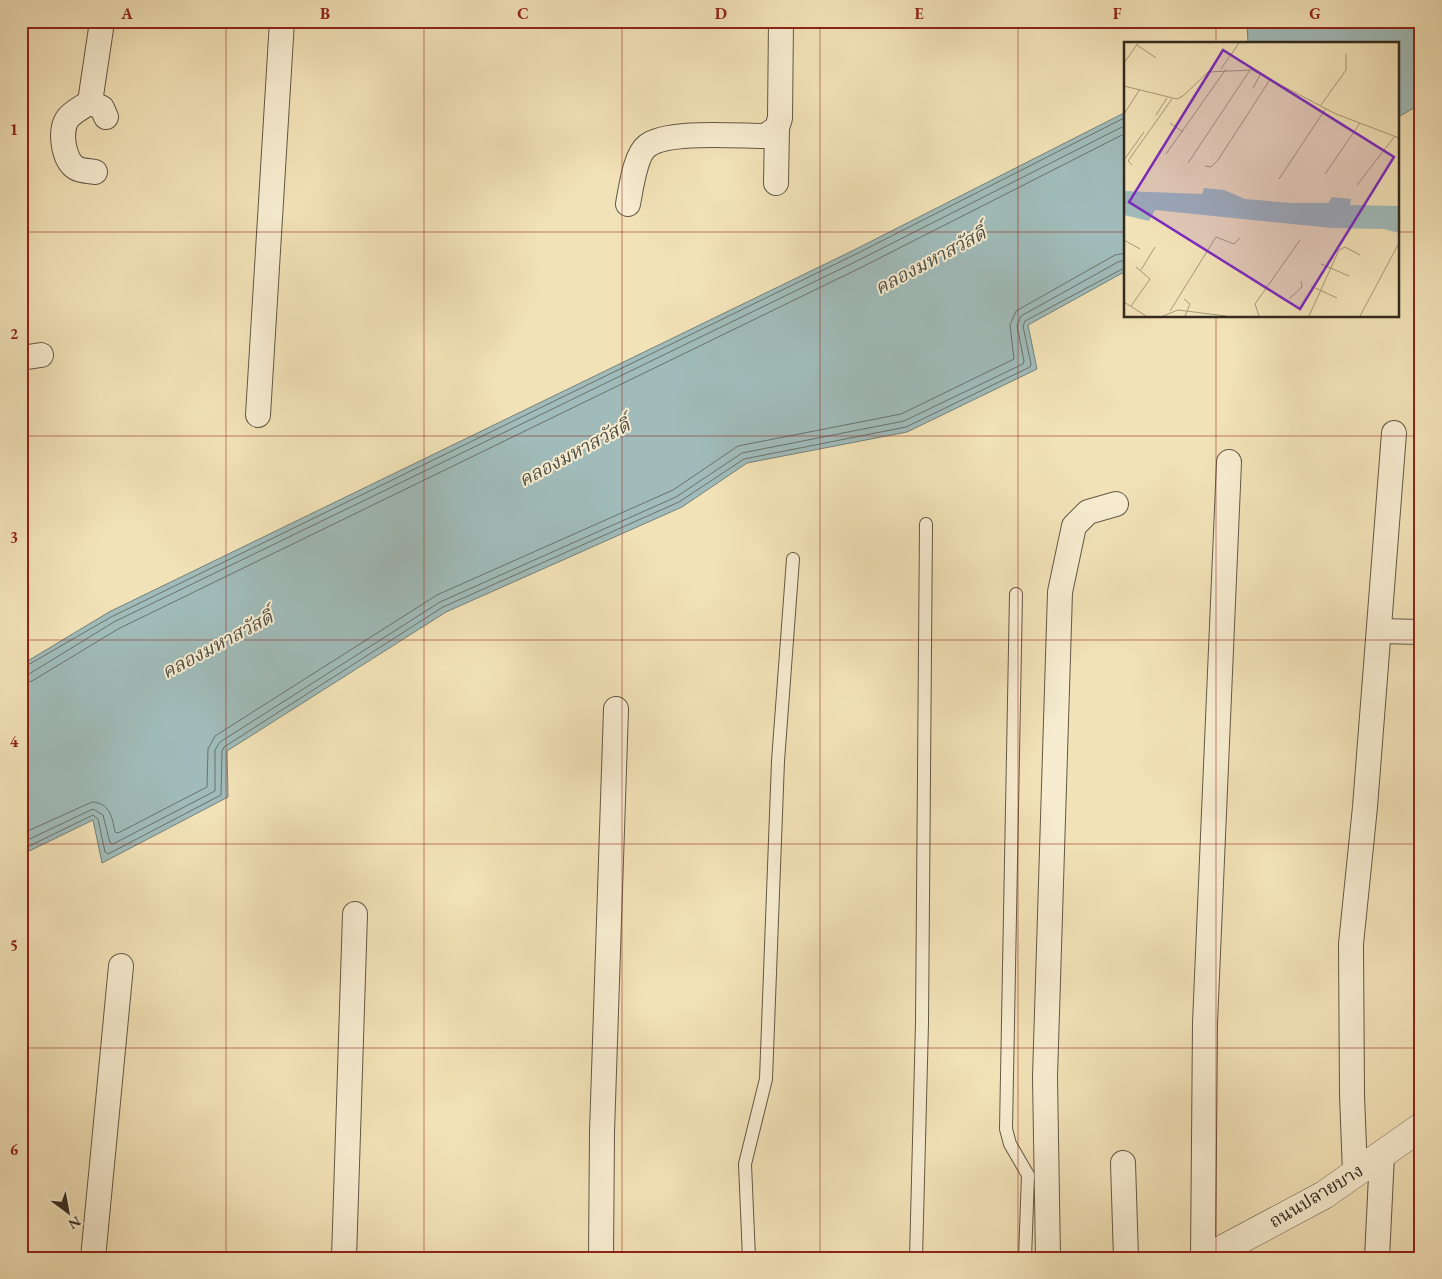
<svg xmlns="http://www.w3.org/2000/svg" width="1442" height="1279" font-family="'EB Garamond','Noto Serif Thai',serif">
  <rect width="100%" height="100%" fill="#f2e2b7"/>
  <filter id="stains"><feTurbulence type="fractalNoise" baseFrequency=".004" numOctaves="4"/><feColorMatrix values="0 0 0 0 .2 0 0 0 0 .09 0 0 0 0 .02 0 0 0 .5 -.17"/></filter>
  <radialGradient id="worn" r=".72"><stop offset=".6" stop-color="#630" stop-opacity="0"/><stop offset="1" stop-color="#630" stop-opacity=".3"/></radialGradient>
  <g fill="#a0bbb9" stroke="#74817b">
    <path d="M1247 21H1421V104L1398 117V44H1248Z"/>
    <path d="M1126 112V271L1028 325 1037 369 907 432 747 463 682 507 446 612 227 751 228 797 102 863 93 820 21 855V665L109 612 852 251Z"/>
  </g>
  <g fill="none" stroke-linecap="round" stroke-linejoin="round">
    <g stroke="#6a726c" stroke-width="1">
      <path d="M21 669 111 617 854 255 1126 117"/>
      <path d="M21 676 29 674 114 622 857 261 1126 125"/>
      <path d="M21 683 32 681 118 629 860 268 1126 133"/>
      <path d="M21 834 92 802C110 803 112 817 115 832L118 833 207 787 208 749 215 736 437 595 673 490 738 446 901 414 1014 359 1010 325 1016 311 1115 255 1126 253"/>
      <path d="M21 843 93 809 103 815 110 843 113 844 215 791V750L220 742 440 602 676 497 742 453 904 421 1023 364 1024 361 1017 326 1021 316 1118 262 1126 260"/>
      <path d="M21 850 93 815 98 819 105 852 108 854 221 795 222 751 224 747 443 607 679 502 744 459 906 427 1030 367 1031 364 1023 326 1025 321 1126 267"/>
    </g>
    <defs>
      <g id="service">
        <path d="M1016 594 1006 1129 1010 1144 1028 1175 1025 1258"/>
        <path d="M749 1258 745 1164 766 1079 778 761 793 559"/>
        <path d="M916 1258 922 1023 926 524"/>
      </g>
      <g id="minor">
        <path d="M90 102 102 108 106 117"/>
        <path d="M95 172C90 171 81 171 76 168 63 160 59 130 68 118 74 111 83 107 90 102L102 22"/>
        <path d="M776 183 777 128"/>
        <path d="M628 204C631 189 635 155 647 146 667 130 737 136 765 136L777 128 780 118 781 21"/>
        <path d="M21 358 41 355"/>
        <path d="M258 415 282 21"/>
        <path d="M1379 631 1421 632"/>
        <path d="M1123 1163 1126 1258"/>
        <path d="M1355 1173 1352 1095 1351 944 1365 807 1394 433"/>
        <path d="M93 1258 121 966"/>
        <path d="M344 1258 355 914"/>
        <path d="M601 1258 602 1132 616 709"/>
        <path d="M1048 1258 1045 1077 1060 592 1074 526 1088 512 1116 504"/>
        <path d="M1203 1258 1205 1023 1229 462"/>
        <path d="M1377 1258 1382 1155"/>
      </g>
      <path id="tertiary" d="M1206 1258 1324 1195 1421 1127"/>
    </defs>
    <use href="#service" stroke="#635845" stroke-width="14"/>
    <use href="#minor" stroke="#635845" stroke-width="26"/>
    <use href="#tertiary" stroke="#635845" stroke-width="29"/>
    <use href="#service" stroke="#f7ecd0" stroke-width="12"/>
    <use href="#minor" stroke="#f7ecd0" stroke-width="24"/>
    <use href="#tertiary" stroke="#f7ecd0" stroke-width="28"/>
  </g>
  <path fill="none" stroke="#8f2418" stroke-width="1" stroke-opacity="0.55" d="M226 21V1258M424 21V1258M622 21V1258M820 21V1258M1018 21V1258M1216 21V44M21 232H1126M1398 232H1421M1216 316V1258M21 436H1421M21 640H1421M21 844H1421M21 1048H1421"/>
  <g text-anchor="middle" stroke-width="4" stroke-linejoin="round" paint-order="stroke">
    <g font-size="18" fill="#332a1f" stroke="#f7ecd0">
      <text transform="translate(1316 1196) rotate(-31)" y="6">ถนนปลายบาง</text>
    </g>
    <g font-size="19" font-style="italic" fill="#4e4e46" stroke="#f7ecd0">
      <text transform="translate(930 260) rotate(-28)" y="7">คลองมหาสวัสดิ์</text>
      <text transform="translate(574 452) rotate(-28)" y="7">คลองมหาสวัสดิ์</text>
      <text transform="translate(217 644) rotate(-28)" y="7">คลองมหาสวัสดิ์</text>
    </g>
  </g>
  <g transform="translate(1124 42)">
    <rect width="275" height="275" fill="#f2e2b7"/>
    <path d="M80 146 100 148 121 157 168 161H204L208 155 227 157 226 163 275 164V191L260 187 208 186 31 168 25 179 0 173V149L78 152Z" fill="#a0bbb9"/>
    <path fill="none" stroke="#a6987a" stroke-width="1" d="M13 3 32 16M0 21 14 1M97 27 115 1M0 44 53 57 59 54 84 30 128 28 212 72 275 96M129 46 137 31M197 63 222 28V12M0 72 16 47M32 73 43 56M46 81 59 90M42 112 102 27M0 118 20 90M64 121 126 28M8 123 4 119 48 57M81 124 87 125 94 118 147 36M201 132 236 81M155 137 202 66M233 143 271 94M0 198 16 207M197 222 225 234M17 228 31 205M187 244 213 256M60 257 66 262 61 274M165 257 178 245 177 239M0 260 22 274M7 264 26 237 12 225M46 269 92 195 110 202 116 196M39 274 54 268 102 274M135 274 131 262 176 198M185 274 215 208 221 205 236 213M236 274 275 201"/>
    <path fill="#7b2cbf" fill-opacity="0.15" stroke="#7b2cbf" stroke-width="2.5" d="M99 8 270 115 176 267 5 160Z"/>
    <rect width="275" height="275" fill="none" stroke="#332a1f" stroke-width="2.5"/>
  </g>
  <rect width="1442" height="1279" fill="none" stroke="#f2e2b7" stroke-width="55"/>
  <g transform="translate(68 1212) rotate(148)" stroke="#f7ecd0" stroke-width="4" paint-order="stroke">
  <path d="M0-4L9 19L0 12L-9 19Z" fill="#332a1f"/>
  <text y="-8" font-size="14" font-weight="bold" text-anchor="middle" fill="#332a1f">N</text>
  </g>
  <rect x="28" y="28" width="1386" height="1224" fill="none" stroke="#8f2418" stroke-width="2"/>
  <g font-size="16" text-anchor="middle" font-weight="bold" fill="#8f2418">
    <text x="127" y="19">A</text>
    <text x="325" y="19">B</text>
    <text x="523" y="19">C</text>
    <text x="721" y="19">D</text>
    <text x="919" y="19">E</text>
    <text x="1117" y="19">F</text>
    <text x="1315" y="19">G</text>
    <text x="14" y="135">1</text>
    <text x="14" y="339">2</text>
    <text x="14" y="543">3</text>
    <text x="14" y="747">4</text>
    <text x="14" y="951">5</text>
    <text x="14" y="1155">6</text>
  </g>
  <rect width="100%" height="100%" filter="url(#stains)"/>
  <rect width="100%" height="100%" fill="url(#worn)"/>
</svg>
